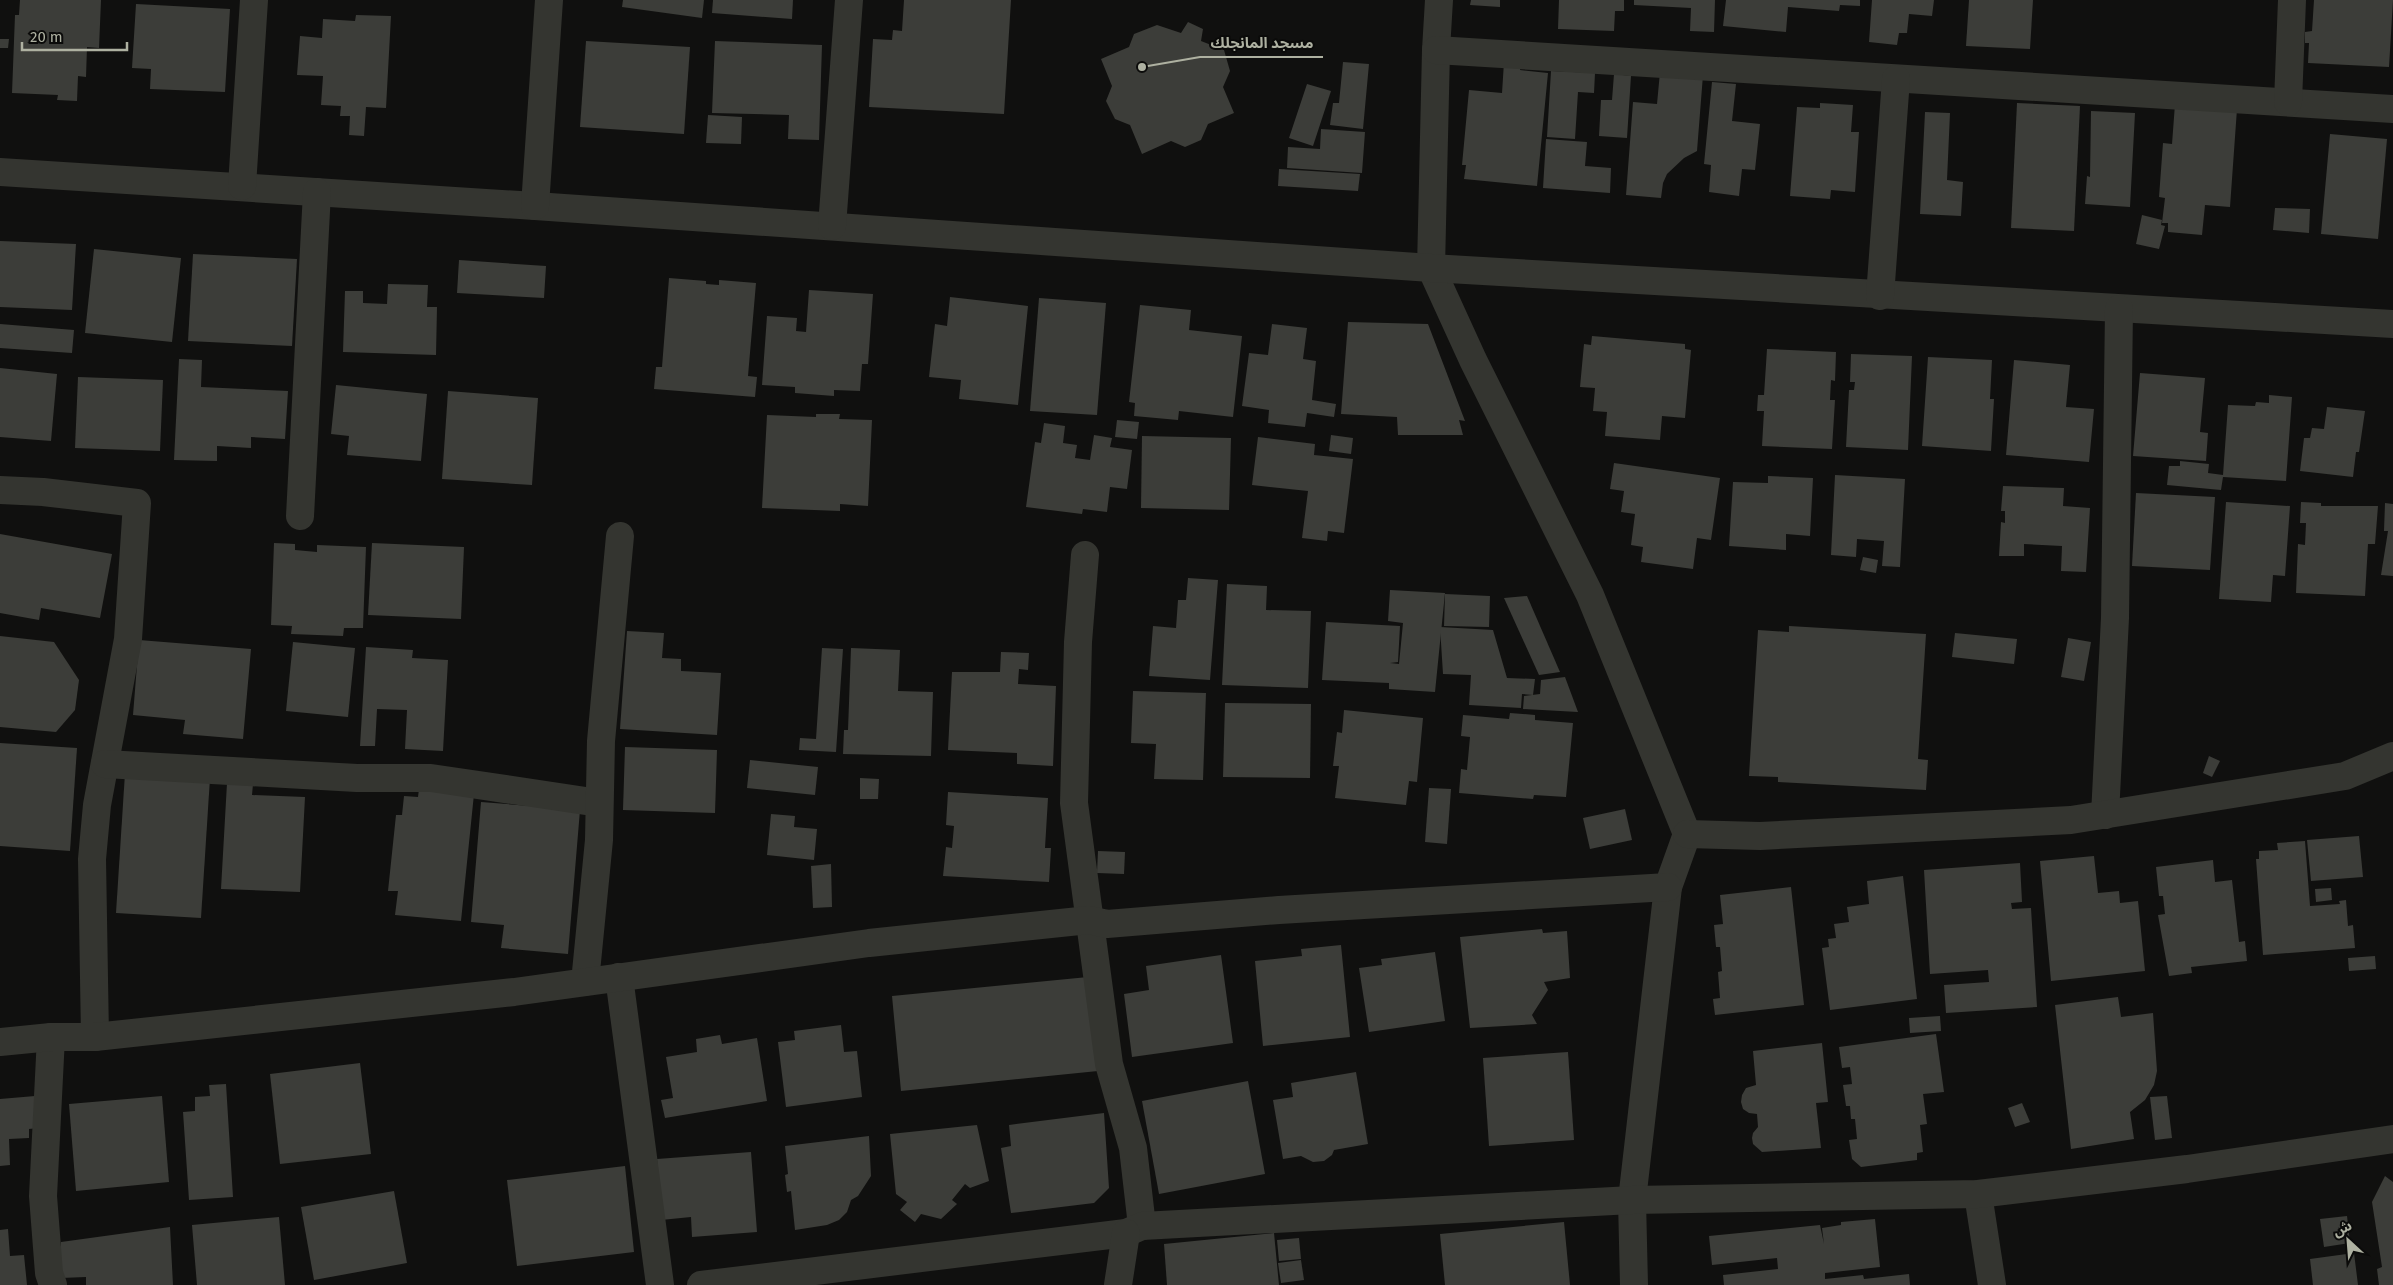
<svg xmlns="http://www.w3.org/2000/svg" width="2393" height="1285" font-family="'Fira Sans','Noto Sans Arabic',sans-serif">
  <rect width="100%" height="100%" fill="#10100f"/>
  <g fill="#3c3d39">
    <path d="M20 0H101L99 48 87 47 86 77 78 76 77 101 57 100 58 95 12 93 15 15H19Z"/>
    <path d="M623 0H704L702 18 622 7Z"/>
    <path d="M713 0H793L792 19 712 13Z"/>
    <path d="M904 0H1011L1004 114 869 107 873 39 892 40 893 30 902 31Z"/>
    <path d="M1471 0H1500V7L1470 5Z"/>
    <path d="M1559 0H1624V11H1615L1614 31 1558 29Z"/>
    <path d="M1634 0H1715L1714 32 1690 31 1691 8 1634 5Z"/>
    <path d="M1726 0H1860V6L1840 5 1839 11 1788 7 1786 32 1723 26Z"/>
    <path d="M1872 0H1934L1932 16 1909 14 1907 33H1899L1897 45 1869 42Z"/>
    <path d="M1969 0H2033L2030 49 1966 46Z"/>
    <path d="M2314 0H2393L2389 67 2308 63 2309 43H2305V32L2312 31Z"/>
    <path d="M136 4 230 9 225 92 150 89 151 69 132 68Z"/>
    <path d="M356 15 391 16 386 108 366 107 364 136 349 135 350 116H340L341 106 321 105 323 76 297 75 300 36 322 38 323 19 355 21Z"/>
    <path d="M1188 22 1203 29 1201 41 1224 50 1230 71 1223 87 1234 113 1208 124 1201 140 1185 147 1171 141 1142 154 1130 125 1115 119 1106 101 1112 86 1101 59 1129 47 1134 34 1157 25 1181 33Z"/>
    <path d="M0 39H9L8 48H0Z"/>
    <path d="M586 41 690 47 684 134 580 127Z"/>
    <path d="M715 41 822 45 819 140 788 139 789 115 712 113Z"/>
    <path d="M1343 62 1369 64 1363 129 1330 125 1333 103H1339Z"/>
    <path d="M1504 62 1521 64 1520 70 1548 73 1537 186 1464 179 1466 165H1462L1469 90 1502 93Z"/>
    <path d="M1551 71 1595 73 1594 93 1578 92 1575 139 1547 137Z"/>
    <path d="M1660 72 1703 75 1697 151 1684 158 1667 174 1663 183 1661 198 1626 195 1633 102 1657 104Z"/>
    <path d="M1614 74 1631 76 1627 138 1599 136 1601 100H1612Z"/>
    <path d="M1712 82 1736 84 1732 121 1760 124 1755 170 1742 169 1739 196 1709 192 1711 165 1704 164Z"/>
    <path d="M1307 84 1331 91 1313 146 1289 138Z"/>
    <path d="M1820 103 1853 105 1851 132H1859L1855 192 1831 190 1830 199 1790 196 1797 107 1820 108Z"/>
    <path d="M2017 103 2080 106 2074 231 2011 228Z"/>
    <path d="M2175 104 2237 109 2230 207 2205 205 2202 235 2168 232V223H2162L2165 198 2159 197 2163 143 2172 144Z"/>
    <path d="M2091 111 2135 113 2130 207 2085 204 2087 176 2090 177Z"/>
    <path d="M1925 112 1950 113 1947 180 1963 182 1961 216 1920 214Z"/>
    <path d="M708 115 742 117 741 144 706 143Z"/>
    <path d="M1321 129 1365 132 1362 173 1287 168 1288 147 1320 149Z"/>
    <path d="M2330 134 2387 139 2378 239 2321 234Z"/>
    <path d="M1546 139 1587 142 1585 166 1611 168 1610 193 1543 188Z"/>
    <path d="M1279 169 1360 174 1358 191 1278 186Z"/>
    <path d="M2275 208 2310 209 2309 233 2273 230Z"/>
    <path d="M2142 215 2162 220 2161 225 2165 226 2159 249 2136 244Z"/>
    <path d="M0 241 76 244 72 310 0 307Z"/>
    <path d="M94 249 181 258 172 342 85 333Z"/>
    <path d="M193 254 297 259 292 346 188 341Z"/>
    <path d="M459 260 546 266 544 298 457 293Z"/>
    <path d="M669 278 706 281V284L719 285V280L756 283 748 376 757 377 755 397 654 389 656 367H662Z"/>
    <path d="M388 284 428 285 427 307H437L436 355 343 352 345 291H363V303L387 304Z"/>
    <path d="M809 290 873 294 868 364H862L860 391 834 390V396L795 393V387L762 385 767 316 797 318 796 331 806 332Z"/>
    <path d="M950 297 1028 306 1018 405 959 399 961 380 929 377 935 324 947 326Z"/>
    <path d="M1039 298 1106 303 1097 415 1030 411Z"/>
    <path d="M1140 305 1191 310 1189 330 1242 336 1233 417 1179 411 1178 420 1134 416 1135 403 1129 402Z"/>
    <path d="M1348 322 1428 324 1465 421 1459 420 1463 435H1398L1397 417 1341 414Z"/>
    <path d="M0 324 74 330 72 353 0 348Z"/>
    <path d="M1272 324 1307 328 1303 359 1316 361 1312 400 1336 404 1334 417 1307 413 1305 427 1268 423 1269 410 1242 406 1249 353 1268 355Z"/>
    <path d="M1592 336 1685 344V349L1691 350 1685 418 1662 416 1660 440 1605 436 1607 412 1593 411 1595 388 1580 387 1584 344 1591 345Z"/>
    <path d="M1767 349 1836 352 1835 381 1831 380 1830 400H1835L1832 449 1762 446 1764 411H1757L1758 395H1764Z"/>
    <path d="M1851 354 1912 356 1908 450 1846 447 1849 390H1854L1855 382H1850Z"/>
    <path d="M1928 357 1992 360 1990 399H1994L1991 451 1922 446Z"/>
    <path d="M179 359 202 360 201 387 288 391 285 439 251 437V448L217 446V461L174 460Z"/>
    <path d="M2014 360 2070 365 2066 407 2094 409 2089 462 2006 455Z"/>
    <path d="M0 368 57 374 51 441 0 437Z"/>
    <path d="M2140 373 2205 378 2200 432 2208 433 2206 461 2133 456Z"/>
    <path d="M78 377 163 380 160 451 75 448Z"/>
    <path d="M336 385 427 394 421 461 347 455 349 436 331 434Z"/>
    <path d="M448 391 538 398 532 485 442 479Z"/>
    <path d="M2269 395 2292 397 2286 481 2223 477 2221 490 2167 485 2169 466H2180V461L2209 464 2208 473 2223 475 2228 405 2255 406 2256 402 2269 403Z"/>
    <path d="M2327 407 2365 411 2359 452H2356L2353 477 2300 471 2304 438H2310L2312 428 2324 429Z"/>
    <path d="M816 414H840L839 419 872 420 868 506 840 504V511L762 508 767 415 816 417Z"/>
    <path d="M1117 420 1139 422 1137 439 1115 437Z"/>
    <path d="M1044 423 1065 426 1063 443 1077 445 1075 458 1090 460 1094 435 1112 438 1110 447 1132 450 1127 489 1110 487 1107 512 1083 509 1082 514 1026 507 1035 442 1041 443Z"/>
    <path d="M1331 435 1353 438 1351 454 1329 451Z"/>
    <path d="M1142 436 1231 438 1229 510 1141 508Z"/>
    <path d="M1258 437 1315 444 1314 455 1353 459 1344 533 1328 531 1327 541 1302 538 1308 491 1252 485Z"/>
    <path d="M1614 463 1720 478 1711 540 1697 538 1693 569 1641 562 1643 547 1631 545 1635 514 1621 512 1624 491 1610 489Z"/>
    <path d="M1835 475 1905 479 1900 567 1882 566 1884 541 1857 539 1856 557 1831 555Z"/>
    <path d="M1768 476 1813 478 1810 536 1786 534V550L1729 546 1733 482 1768 483Z"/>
    <path d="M2003 486 2064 488 2063 506 2090 508 2086 572 2061 571 2062 546 2024 544V556H1999L2001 522 2005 523V511H2001Z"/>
    <path d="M2136 493 2215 497 2210 570 2132 566Z"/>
    <path d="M2226 502 2290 506 2285 576 2273 575 2271 602 2219 599Z"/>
    <path d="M2301 502 2321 503V506H2378L2375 544H2368L2365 596 2296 593 2298 544 2305 545 2306 523H2300Z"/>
    <path d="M2385 503 2393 504V576L2381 575 2388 531H2384Z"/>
    <path d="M0 534 112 554 100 618 41 608 39 620 0 613Z"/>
    <path d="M274 543 295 544V550L317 552V545L366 547 363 628H344L343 636 291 634 292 626 271 625Z"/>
    <path d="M372 543 464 547 461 619 368 615Z"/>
    <path d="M1863 557 1878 560 1876 573 1860 570Z"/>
    <path d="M1188 578 1218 580 1210 680 1149 676 1153 626 1176 628 1178 600H1186Z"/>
    <path d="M1227 584 1267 586 1266 610 1311 611 1308 688 1222 685Z"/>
    <path d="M1390 590 1445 593 1435 692 1389 689V683L1322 680 1326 622 1400 626 1398 662 1390 663 1399 664 1403 623 1388 621Z"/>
    <path d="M1445 594 1490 596 1489 627 1444 626Z"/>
    <path d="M1527 596 1560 672 1539 675 1504 598Z"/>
    <path d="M1789 626 1926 634 1918 759 1928 760 1926 790 1778 782V777L1749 776 1758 630 1789 632Z"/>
    <path d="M1440 627 1493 630 1507 678 1535 679 1533 695 1522 694 1521 708 1469 705 1471 675 1443 674Z"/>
    <path d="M627 631 664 633 662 658 681 659V671L721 673 717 735 620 729Z"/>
    <path d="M1955 633 2017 639 2014 664 1952 657Z"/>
    <path d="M0 636 54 642 79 680 75 710 56 732 0 727Z"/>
    <path d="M2068 638 2091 642 2084 681 2061 677Z"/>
    <path d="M139 640 251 649 243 739 183 734 185 720 133 715Z"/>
    <path d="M293 642 355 648 348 717 286 711Z"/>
    <path d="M366 647 413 650 412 658 448 660 443 751 405 749 407 710 377 709 375 746H360Z"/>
    <path d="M822 648 843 649 836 752 799 750 800 738 816 739Z"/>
    <path d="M851 648 900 650 898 691 933 692 931 756 843 754 844 730H848Z"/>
    <path d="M1001 652 1029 653 1028 670 1019 669 1018 684 1056 686 1053 766 1017 764V753L948 750 952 672H1000Z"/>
    <path d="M1565 677 1578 712 1523 709 1524 696 1540 694 1541 680Z"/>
    <path d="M1133 691 1206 693 1203 780 1154 779 1156 744 1131 743Z"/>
    <path d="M1225 703 1311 704 1310 778 1223 777Z"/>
    <path d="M1344 710 1423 718 1417 782 1409 781 1406 805 1335 798 1339 766H1333L1337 732 1342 733Z"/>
    <path d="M1510 713 1535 715V720L1573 723 1566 797 1534 795 1533 799 1459 793 1461 769 1467 770 1470 737 1461 736 1463 715 1509 719Z"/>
    <path d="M0 743 77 748 70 851 0 846Z"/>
    <path d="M625 747 717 750 715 813 623 810Z"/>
    <path d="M2209 756 2220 761 2212 777 2203 773Z"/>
    <path d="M750 760 818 767 815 795 747 788Z"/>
    <path d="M125 773 210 778 201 918 116 913Z"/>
    <path d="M860 778 879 779 878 799H860Z"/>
    <path d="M227 783 253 784 252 795 305 797 300 892 221 889Z"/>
    <path d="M1429 788 1451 789 1447 844 1425 842Z"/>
    <path d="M419 789 474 794 461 921 395 915 398 891H388L396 815H402L404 796 418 797Z"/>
    <path d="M948 792 1048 798 1045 848H1051L1049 882 943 876 946 847 952 848 954 826 946 825Z"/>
    <path d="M481 802 580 810 568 954 501 948 504 925 471 922Z"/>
    <path d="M1625 809 1632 840 1590 849 1583 818Z"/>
    <path d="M771 814 795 816 794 827 817 829 814 860 767 855Z"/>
    <path d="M2359 836 2363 877 2311 881 2307 840Z"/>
    <path d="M2305 841 2310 906 2340 904 2339 901 2346 900 2348 926 2353 925 2355 948 2263 955 2256 859H2259V851L2278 850 2277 843Z"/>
    <path d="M1098 851 1125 852 1124 874 1097 873Z"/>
    <path d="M2094 856 2098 893 2119 891 2120 903 2138 901 2145 971 2051 981 2040 861Z"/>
    <path d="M2213 860 2215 882 2232 880 2239 942 2245 941 2247 961 2191 967 2192 973 2169 976 2158 915 2165 914 2163 896H2159L2156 867Z"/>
    <path d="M2020 863 2022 902 2011 903 2012 909 2031 908 2037 1007 1946 1013 1944 985 1989 982 1988 970 1930 974 1924 870Z"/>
    <path d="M831 864 832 907 813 908 811 866Z"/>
    <path d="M1903 876 1917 999 1830 1010 1822 948 1829 947 1828 939 1836 938 1834 924 1849 922 1847 907 1869 904 1867 881Z"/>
    <path d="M1791 887 1804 1005 1715 1015 1713 999 1720 998 1718 972 1722 971 1720 947H1716L1714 925 1723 924 1720 895Z"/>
    <path d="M2331 888 2332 900 2316 902 2315 889Z"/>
    <path d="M1542 929 1543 933 1567 931 1570 978 1544 982 1548 990 1532 1015 1537 1024 1470 1028 1460 937Z"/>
    <path d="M1341 945 1350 1037 1263 1046 1255 961 1302 956 1301 949Z"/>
    <path d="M1435 952 1445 1021 1369 1032 1359 968 1382 965 1381 959Z"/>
    <path d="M1221 955 1233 1043 1132 1057 1124 994 1149 990 1146 966Z"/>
    <path d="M2375 956 2376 969 2349 971 2348 958Z"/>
    <path d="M1088 977 1098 1071 901 1091 892 996Z"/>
    <path d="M2118 997 2121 1017 2153 1013 2157 1071 2154 1085 2145 1100 2130 1112 2134 1139 2071 1149 2055 1005Z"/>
    <path d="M1940 1016 1941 1031 1910 1033 1909 1018Z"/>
    <path d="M841 1025 844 1052 857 1051 862 1097 786 1107 778 1042 795 1040 794 1031Z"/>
    <path d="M1936 1034 1944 1092 1923 1094 1927 1124 1920 1125 1923 1152 1917 1153V1160L1861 1167 1852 1159 1849 1140 1857 1139 1855 1119H1851L1850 1106H1846L1843 1085 1852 1084 1850 1067 1842 1068 1839 1047Z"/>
    <path d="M720 1035 722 1044 757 1038 767 1101 665 1118 661 1100 673 1098 666 1057 697 1052 696 1039Z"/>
    <path d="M1822 1043 1828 1102 1816 1103 1821 1148 1762 1152 1753 1144 1752 1138 1753 1133 1758 1127 1757 1114 1749 1113 1743 1109 1741 1102 1742 1095 1746 1088 1756 1085 1753 1051Z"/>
    <path d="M1568 1052 1574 1140 1489 1146 1483 1058Z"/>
    <path d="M360 1063 371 1154 280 1164 270 1074Z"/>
    <path d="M1356 1072 1368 1144 1334 1150 1332 1155 1324 1161 1313 1162 1301 1156 1283 1159 1273 1100 1293 1097 1291 1083Z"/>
    <path d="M1248 1081 1265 1174 1159 1194 1142 1101Z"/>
    <path d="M226 1084 233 1197 189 1200 183 1112 195 1111V1097L210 1096 209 1085Z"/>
    <path d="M35 1096 38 1128 29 1129V1138L9 1139 10 1165 0 1166V1099Z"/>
    <path d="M162 1096 169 1182 76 1191 69 1104Z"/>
    <path d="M2167 1096 2172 1138 2155 1140 2150 1097Z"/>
    <path d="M2022 1103 2030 1122 2015 1127 2008 1108Z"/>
    <path d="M1104 1113 1109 1188 1094 1203 1011 1213 1001 1148 1011 1146 1009 1125Z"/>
    <path d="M977 1125 989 1181 970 1188 965 1184 952 1200 957 1204 941 1219 921 1214 915 1222 900 1210 907 1202 896 1194 890 1134Z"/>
    <path d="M869 1136 871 1176 858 1196 851 1200 847 1212 839 1220 827 1225 795 1230 791 1191 787 1192 785 1175 788 1174 785 1146Z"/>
    <path d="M751 1152 757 1232 692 1237 691 1217 661 1220 657 1159Z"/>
    <path d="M625 1166 634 1252 517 1266 507 1180Z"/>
    <path d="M2385 1176 2393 1182V1285H2379L2377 1269 2382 1267 2372 1202Z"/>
    <path d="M394 1191 407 1263 314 1280 301 1207Z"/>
    <path d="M2347 1216 2350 1243 2324 1247 2320 1219Z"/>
    <path d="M279 1217 285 1285H197L192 1225Z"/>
    <path d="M1875 1219 1880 1267 1825 1273V1279L1863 1275 1864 1279 1909 1274 1910 1285H1724L1723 1275 1778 1269 1777 1258 1712 1265 1709 1236 1820 1225 1824 1244 1822 1228 1841 1225V1222Z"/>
    <path d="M1564 1222 1570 1285H1445L1440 1234Z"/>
    <path d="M170 1227 173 1285H86V1277L61 1278V1242Z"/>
    <path d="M8 1229 10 1256 24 1255 27 1285H0V1230Z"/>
    <path d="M1274 1233 1279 1285H1167L1164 1244Z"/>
    <path d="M1299 1238 1301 1259 1279 1261 1277 1240Z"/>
    <path d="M2354 1253 2358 1285H2313L2310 1259Z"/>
    <path d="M1301 1260 1304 1280 1281 1283 1278 1263Z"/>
  </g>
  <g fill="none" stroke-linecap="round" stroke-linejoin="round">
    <g stroke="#343530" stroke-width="28">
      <path d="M1439 0 1436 50 1431 268 1473 360 1590 595 1687 834 1668 887 1632 1200 1634 1285"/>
      <path d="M1436 50 2393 109"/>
      <path d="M2288 102 2292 0"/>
      <path d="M0 172 535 206 1431 268 2393 324"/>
      <path d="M242 186 254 0"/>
      <path d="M535 206 549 0"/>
      <path d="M832 226 849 0"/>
      <path d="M1880 296 1896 79"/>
      <path d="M0 490 43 492 137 503 128 639 97 805 92 859 95 1037"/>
      <path d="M300 516 317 192"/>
      <path d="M1085 555 1078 642 1074 803 1109 1064 1133 1148 1142 1226"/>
      <path d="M105 764 357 778H431L599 803"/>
      <path d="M2105 815 2115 618 2119 309"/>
      <path d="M1687 834 1760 836 2071 820 2345 776 2393 756"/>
      <path d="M619 977 660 1285"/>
      <path d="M585 982 599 840 601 741 620 536"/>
      <path d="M51 1037 43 1196 49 1273 53 1285"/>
      <path d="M0 1042 51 1037H95L514 992 869 943 1089 920 1107 924 1279 910 1668 887"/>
      <path d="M1978 1194 1992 1285"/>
      <path d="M701 1285 1126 1233 1142 1226 1632 1200 1978 1194 2187 1169 2393 1139"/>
      <path d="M1118 1285 1126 1233"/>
    </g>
  </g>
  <path fill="none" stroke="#aeb1a1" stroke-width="2" d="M1142 67L1200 57H1323"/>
  <circle fill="#aeb1a1" stroke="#0b0b0a" stroke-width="2" cx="1142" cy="67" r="5"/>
  <g font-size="15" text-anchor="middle" font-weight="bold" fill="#aeb1a1" stroke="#0b0b0a" stroke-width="4" stroke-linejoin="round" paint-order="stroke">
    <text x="1262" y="48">مسجد المانجلك</text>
  </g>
  <g transform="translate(2348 1240) rotate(334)" stroke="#0b0b0a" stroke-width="4" paint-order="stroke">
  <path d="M0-4L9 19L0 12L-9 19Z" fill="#aeb1a1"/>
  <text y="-8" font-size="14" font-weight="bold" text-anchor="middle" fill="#aeb1a1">ش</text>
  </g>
  <path d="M22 42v8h105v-8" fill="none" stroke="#aeb1a1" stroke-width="2.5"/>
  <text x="30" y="42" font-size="15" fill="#aeb1a1" stroke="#0b0b0a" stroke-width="4" paint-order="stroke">20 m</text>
</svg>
